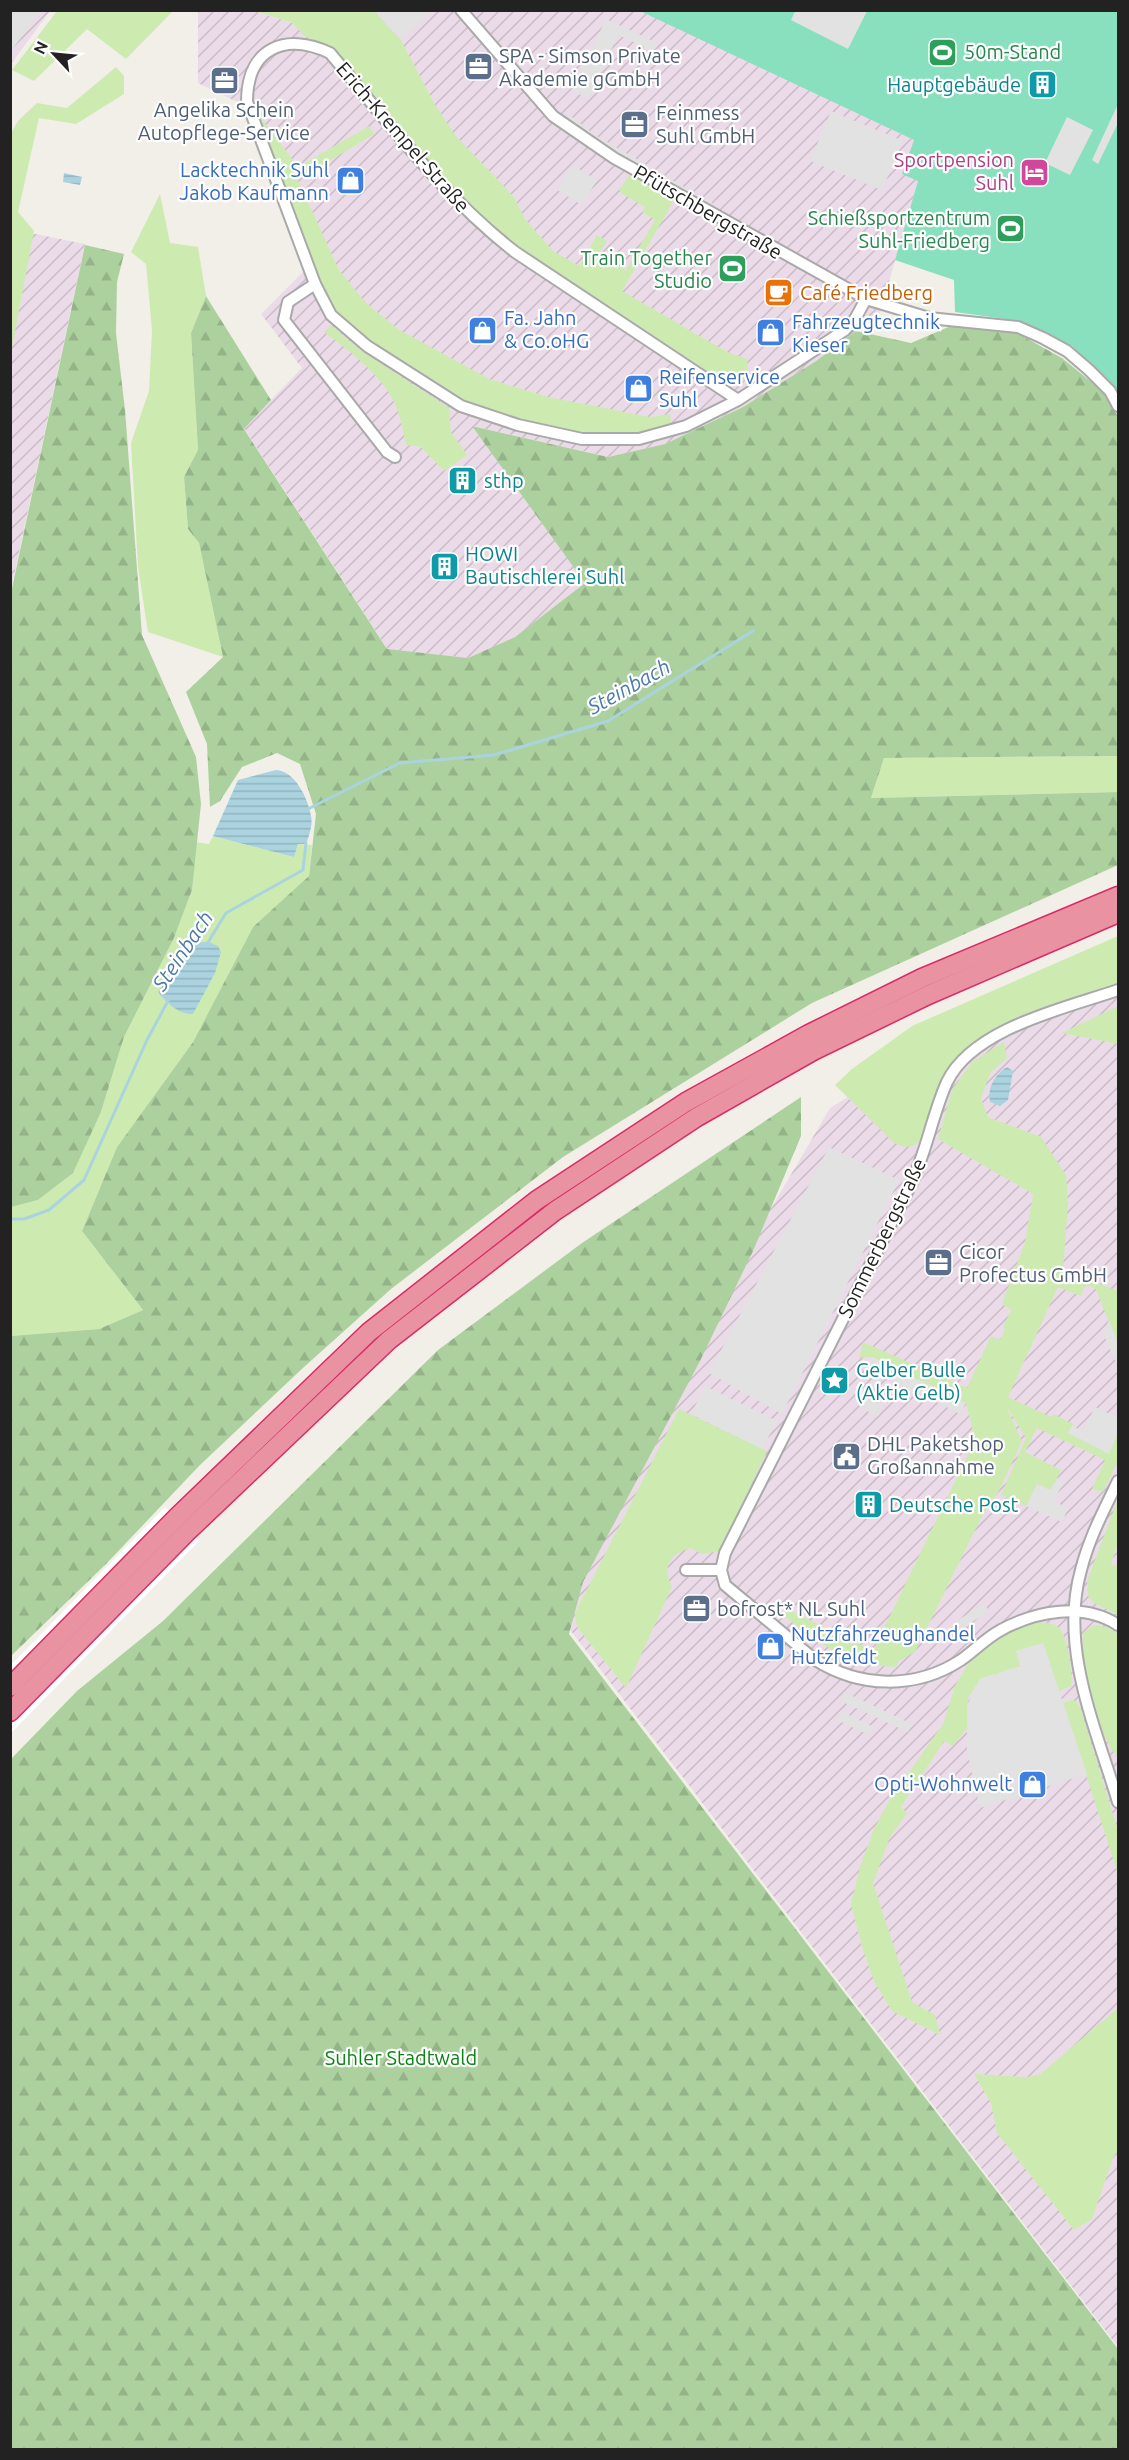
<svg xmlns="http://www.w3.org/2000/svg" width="1129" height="2460" font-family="Ubuntu,sans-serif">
  <defs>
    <pattern id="industrial-furrows" width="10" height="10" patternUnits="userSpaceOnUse" patternTransform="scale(1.5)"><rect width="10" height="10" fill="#ebdbe8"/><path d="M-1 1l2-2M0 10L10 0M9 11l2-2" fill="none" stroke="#c9bcc7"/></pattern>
    <pattern id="forest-firs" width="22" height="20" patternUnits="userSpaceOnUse" patternTransform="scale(1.5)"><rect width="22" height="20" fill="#add19e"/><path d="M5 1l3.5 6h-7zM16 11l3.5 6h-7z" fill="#95b388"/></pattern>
    <pattern id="water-rules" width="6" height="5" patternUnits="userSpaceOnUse" patternTransform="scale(1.5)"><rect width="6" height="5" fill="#aad3df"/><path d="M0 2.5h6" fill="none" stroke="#92b5bf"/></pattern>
  </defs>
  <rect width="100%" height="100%" fill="#f2efe9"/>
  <g fill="url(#industrial-furrows)">
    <path d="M321 10 644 11 914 140 918 181 880 313 816 361 743 407 665 444 608 457 473 426 586 583 515 637 468 658 388 650 244 428 302 368 261 314 310 265 254 110 198 83V11H254L305 27Z"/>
    <path d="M11 11H50L11 64Z"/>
    <path d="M11 229 85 244 11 590Z"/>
    <path d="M1118 952V2347L558 1614 683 1359 830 1108 953 1033Z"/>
  </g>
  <g fill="#cdebb0">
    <path d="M57 11V10L173 11 126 59 87 29 34 81 12 70Z"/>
    <path d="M254 11H374L401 40 434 103 455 135 514 197 525 219 553 251 579 266 597 235 607 241 598 255 626 270 655 220 642 212 645 207 621 193 619 190 628 177 632 175 674 200 622 291 727 352 747 359 749 379 736 383 717 377 570 284 514 244 449 185 351 67 328 45 304 36 293 23Z"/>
    <path d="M116 67 124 76V94L76 124 39 118 18 212 34 231 11 353V133L18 121 37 103 67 108Z"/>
    <path d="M258 114 298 167 369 126 374 134 298 180 339 270 366 303 398 329 489 379 548 397 650 417 670 414 671 423 628 437 583 434 486 411 461 401 359 337 334 311 316 277Z"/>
    <path d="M160 194 170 243 198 247 206 296 191 333 198 451 184 477 188 529 199 543 223 657 148 632 138 567 131 443 149 391 152 330 146 264 131 252Z"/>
    <path d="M331 325 360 350 449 408 451 432 467 455 444 471 421 447 406 445C403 433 401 420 397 409 386 378 350 351 324 332Z"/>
    <path d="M1118 756V792L871 798 884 758Z"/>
    <path d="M213 836 294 857 298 844 312 845 309 877 253 927 193 1042 117 1147 82 1231 143 1310 99 1329 11 1336 10 1207 38 1200 73 1172 101 1112 124 1037 174 938 192 890 196 842 209 844Z"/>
    <path d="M1118 936V985C1064 1004 988 1020 951 1065 932 1087 934 1167 893 1142L835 1085 852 1069 912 1026Z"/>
    <path d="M1118 1006V1044L1062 1033Z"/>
    <path d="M1004 1042 1007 1058 990 1073 981 1099 988 1117 1041 1137 1066 1175 1068 1204 1063 1270 1118 1291V1343L1095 1288 1085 1285 1081 1296 1058 1287 1008 1397 1051 1417 1053 1414 1073 1424 1068 1433 1108 1453 1118 1433V1461L1103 1492 1092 1489 1105 1460 1037 1428 1025 1452 1061 1470 1051 1490 1037 1484 1026 1506 1001 1495 1026 1438 1005 1404 1022 1441 999 1491 981 1518 915 1652 899 1661 896 1667C849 1666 817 1643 782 1614L785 1608 873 1651 975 1440 966 1403 873 1357 859 1358 863 1342 967 1388 991 1336 1000 1340 1005 1329 1003 1327 1011 1310 1002 1304 1025 1242 1033 1194 938 1139 952 1090 972 1062Z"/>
    <path d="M679 1409 767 1451 720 1551 702 1554 691 1548C670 1554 661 1566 672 1587L626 1688 577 1627 575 1613Z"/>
    <path d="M1118 1499V1543L1111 1564 1118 1566V1615L1094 1603 1088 1596 1087 1581Z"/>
    <path d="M1040 1620 1042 1623C1049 1623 1055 1623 1060 1629 1067 1637 1074 1676 1071 1686L1059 1691 1043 1643 1020 1666 980 1679 967 1700 975 1719 953 1746 944 1741 901 1807 907 1813 890 1837 873 1883 912 2002 935 2015 940 2035 892 2011 874 1981 862 1947 851 1904 860 1867 874 1829 890 1799 943 1724 955 1686 968 1664 1000 1636Z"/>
    <path d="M1094 1625 1107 1627 1118 1634V1757C1101 1745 1076 1652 1084 1632Z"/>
    <path d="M1072 1700 1076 1701 1080 1707 1118 1831V1874L1063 1703Z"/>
    <path d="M1118 2008V2150L1113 2158 1092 2219 1074 2230 997 2133 991 2103 974 2074 1026 2077 1039 2075Z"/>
  </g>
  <g fill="url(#forest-firs)">
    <path d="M85 245 124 254 117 282 116 333 125 410 142 635 196 757 201 804 192 890 174 938 124 1037 101 1112 73 1173 38 1200 11 1207V593Z"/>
    <path d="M206 296 271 400 244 429 387 649 468 658 515 637 585 583 472 426 608 457 665 444 743 407 816 361 856 331 911 343 953 325 1017 333 1062 358 1106 394 1118 417V756L884 758 871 798 1118 792V865L812 1003 563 1157 391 1289 304 1367 200 1465 107 1563 11 1656V1336L99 1329 143 1310 82 1231 117 1147 193 1042 253 927 309 876 316 814 300 764 277 753 242 767 220 801 210 807 207 744 186 692 223 657 199 543 188 529 184 477 198 450 191 333Z"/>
    <path d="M801 1097V1136L753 1251 700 1361 583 1582 569 1634 1118 2349V2449H11V1759L77 1691 163 1621 438 1350 582 1243Z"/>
  </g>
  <path fill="#88e0be" d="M640 11H1118V395L1072 346 1047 333 1019 321 955 312 954 280 895 260 918 181 902 174 914 140Z"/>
  <g fill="#e2e2e2">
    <path d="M11 10 41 11 11 51 10 11Z"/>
    <path d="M432 10 401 40 374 11V10Z"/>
    <path d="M795 11V10L867 11 848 49 791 20Z"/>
    <path d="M606 19 657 43 653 51 618 35 589 98 571 91Z"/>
    <path d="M510 54 541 87 537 91 506 58Z"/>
    <path d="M1118 104V123L1098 164 1092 160Z"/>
    <path d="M831 111 903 141 882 190 810 161Z"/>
    <path d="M568 114 595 135 715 205 713 209 587 135 565 117Z"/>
    <path d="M1067 117 1093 130 1070 175 1045 163Z"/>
    <path d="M572 165 597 180 582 205 557 190Z"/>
    <path d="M829 1147 899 1180 782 1414 709 1373Z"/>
    <path d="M1109 1320 1118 1343V1367L1103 1333Z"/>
    <path d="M873 1357 966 1403 960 1414 868 1368Z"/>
    <path d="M705 1386 777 1421 762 1449 691 1414Z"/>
    <path d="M866 1398 883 1406 878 1416 860 1408Z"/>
    <path d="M1095 1407 1116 1417 1118 1412V1433L1109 1454 1068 1433 1072 1426 1083 1431Z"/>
    <path d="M1057 1478 1064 1481 1054 1501 1068 1508 1062 1522 1026 1506 1037 1484 1051 1490Z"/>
    <path d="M984 1604 989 1611 955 1633 950 1625Z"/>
    <path d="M1043 1643 1087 1774 980 1808 967 1751V1705L980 1679 1020 1666 1016 1651Z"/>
    <path d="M844 1692 912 1724 908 1732 845 1703 841 1697Z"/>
    <path d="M841 1711 873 1727 869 1735 837 1720Z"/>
  </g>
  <g fill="url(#water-rules)">
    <path d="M64 173 82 177 80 185 63 182Z"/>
    <path d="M276 770C295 771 308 798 311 816 313 825 309 836 306 844H298L294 857 213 836 238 780Z"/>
    <path d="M209 942 218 946 221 952 215 973 193 1014C179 1015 166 1002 158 992L192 943Z"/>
    <path d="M1007 1067 1013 1071 1008 1100 1000 1106 990 1102C987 1088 995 1074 1007 1067Z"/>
  </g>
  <path fill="#fff" d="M165 1507 199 1541 11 1733V1665Z"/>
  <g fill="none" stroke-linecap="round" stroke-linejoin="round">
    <g stroke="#aad3df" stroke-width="3">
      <path d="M306 810 400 763 494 755 608 721 753 631"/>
      <path d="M207 944 226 913 303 870 306 843"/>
      <path d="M10 1219H24L49 1210 84 1180 147 1040 169 999"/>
    </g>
    <defs>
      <g id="minor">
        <path d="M461 10 553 116 614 158 866 299 929 318 1018 327 1043 338 1067 351 1089 370 1110 391 1118 406"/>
        <path d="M315 284 288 302 284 320 387 452 395 457"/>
        <path d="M738 400 515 252C443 196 388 122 330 53 285 32 247 48 247 102L315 284 331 315 367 346 461 406 518 425 582 439H639L686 426 738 400 845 330 855 319 866 299"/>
        <path d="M1118 990C1066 1008 973 1028 947 1082 933 1113 927 1149 912 1182L725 1553 721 1570 725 1585 814 1659C859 1688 915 1690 961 1660 974 1651 986 1638 1001 1630 1036 1611 1083 1602 1118 1625"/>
        <path d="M1118 1481C1104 1510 1089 1538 1081 1570 1059 1648 1096 1728 1118 1802"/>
        <path d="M686 1570H721"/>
      </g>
      <g id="motorway">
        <path d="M10 1687 176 1518 369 1332 537 1200 686 1102 809 1034 922 978 1118 896"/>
        <path d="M10 1712 188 1531 389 1340 555 1211 697 1117 813 1051 928 995 1118 913"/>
      </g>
    </defs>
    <use href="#minor" stroke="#a9a9a9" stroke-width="14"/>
    <use href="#motorway" stroke="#dc2a67" stroke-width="21"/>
    <use href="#minor" stroke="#fff" stroke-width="10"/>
    <use href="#motorway" stroke="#e892a2" stroke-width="18"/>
  </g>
  <defs>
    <symbol id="stadium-square" viewBox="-11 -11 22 22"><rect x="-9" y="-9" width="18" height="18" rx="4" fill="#2e9e5b" stroke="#fff"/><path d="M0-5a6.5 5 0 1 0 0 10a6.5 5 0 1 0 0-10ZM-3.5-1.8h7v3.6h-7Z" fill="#fff"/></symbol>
    <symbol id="office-square" viewBox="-11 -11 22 22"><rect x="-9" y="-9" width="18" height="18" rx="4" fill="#5c6f8a" stroke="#fff"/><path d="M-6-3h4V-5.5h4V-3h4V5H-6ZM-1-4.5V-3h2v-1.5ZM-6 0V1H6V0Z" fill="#fff"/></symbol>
    <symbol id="building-square" viewBox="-11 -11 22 22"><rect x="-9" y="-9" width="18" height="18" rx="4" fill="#0f9aa8" stroke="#fff"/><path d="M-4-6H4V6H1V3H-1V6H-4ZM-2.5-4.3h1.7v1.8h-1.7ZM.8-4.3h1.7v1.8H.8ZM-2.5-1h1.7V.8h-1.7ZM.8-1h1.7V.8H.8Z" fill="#fff"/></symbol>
    <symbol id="hotel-square" viewBox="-11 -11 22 22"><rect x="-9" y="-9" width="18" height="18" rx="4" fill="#d1479c" stroke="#fff"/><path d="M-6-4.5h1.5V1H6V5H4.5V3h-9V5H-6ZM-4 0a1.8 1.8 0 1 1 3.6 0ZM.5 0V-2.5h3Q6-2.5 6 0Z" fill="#fff"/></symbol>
    <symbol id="shop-square" viewBox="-11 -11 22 22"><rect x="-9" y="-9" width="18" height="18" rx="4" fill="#3f7fe0" stroke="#fff"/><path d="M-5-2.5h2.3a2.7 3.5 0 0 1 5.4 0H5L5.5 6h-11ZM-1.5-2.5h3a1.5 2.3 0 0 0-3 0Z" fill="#fff"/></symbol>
    <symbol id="cafe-square" viewBox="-11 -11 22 22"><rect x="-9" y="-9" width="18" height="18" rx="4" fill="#e8710a" stroke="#fff"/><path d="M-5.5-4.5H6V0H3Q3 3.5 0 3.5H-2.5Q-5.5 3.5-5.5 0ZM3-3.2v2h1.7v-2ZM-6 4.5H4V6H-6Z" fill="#fff"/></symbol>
    <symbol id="sight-square" viewBox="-11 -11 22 22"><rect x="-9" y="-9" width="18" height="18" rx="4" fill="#0f9aa8" stroke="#fff"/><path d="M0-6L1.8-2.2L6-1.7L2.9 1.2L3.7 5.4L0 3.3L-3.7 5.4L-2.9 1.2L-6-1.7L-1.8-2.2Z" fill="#fff"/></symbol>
    <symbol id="civic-square" viewBox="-11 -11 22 22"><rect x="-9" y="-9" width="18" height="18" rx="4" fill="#5c6f8a" stroke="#fff"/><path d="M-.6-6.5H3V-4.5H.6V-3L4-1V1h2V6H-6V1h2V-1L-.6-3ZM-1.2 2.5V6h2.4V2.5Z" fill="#fff"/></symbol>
  </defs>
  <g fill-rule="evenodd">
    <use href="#stadium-square" x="926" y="36" width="33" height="33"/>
    <use href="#office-square" x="462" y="50" width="33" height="33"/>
    <use href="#office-square" x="208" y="64" width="33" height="33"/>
    <use href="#building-square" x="1026" y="68" width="33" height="33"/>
    <use href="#office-square" x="618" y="108" width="33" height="33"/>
    <use href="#hotel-square" x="1018" y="156" width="33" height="33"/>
    <use href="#shop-square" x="334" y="164" width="33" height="33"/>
    <use href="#stadium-square" x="994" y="212" width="33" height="33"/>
    <use href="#stadium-square" x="716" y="252" width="33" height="33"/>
    <use href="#cafe-square" x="762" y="276" width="33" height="33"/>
    <use href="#shop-square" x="466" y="314" width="33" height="33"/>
    <use href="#shop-square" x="754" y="316" width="33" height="33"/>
    <use href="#shop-square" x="622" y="372" width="33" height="33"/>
    <use href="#building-square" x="446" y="464" width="33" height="33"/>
    <use href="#building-square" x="428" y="550" width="33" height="33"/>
    <use href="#office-square" x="922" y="1246" width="33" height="33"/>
    <use href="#sight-square" x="818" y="1364" width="33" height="33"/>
    <use href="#civic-square" x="830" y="1440" width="33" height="33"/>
    <use href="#building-square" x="852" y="1488" width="33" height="33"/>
    <use href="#office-square" x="680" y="1592" width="33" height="33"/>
    <use href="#shop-square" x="754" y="1630" width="33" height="33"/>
    <use href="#shop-square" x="1016" y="1768" width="33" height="33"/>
  </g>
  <g text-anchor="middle" stroke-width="4.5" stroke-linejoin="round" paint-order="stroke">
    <g font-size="20" fill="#27864d" stroke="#fff" text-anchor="end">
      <text x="964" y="59" text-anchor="start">50m-Stand</text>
      <text x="990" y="225">Schießsportzentrum<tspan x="990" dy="23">Suhl-Friedberg</tspan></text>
      <text x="712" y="265">Train Together<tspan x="712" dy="23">Studio</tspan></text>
    </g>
    <g font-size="20" fill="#4e5e75" stroke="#fff" text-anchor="start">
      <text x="499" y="63">SPA - Simson Private<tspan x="499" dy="23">Akademie gGmbH</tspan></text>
      <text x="224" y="117" text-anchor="middle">Angelika Schein<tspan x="224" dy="23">Autopflege-Service</tspan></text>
      <text x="656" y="120">Feinmess<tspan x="656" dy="23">Suhl GmbH</tspan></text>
      <text x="959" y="1259">Cicor<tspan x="959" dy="23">Profectus GmbH</tspan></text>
      <text x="867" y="1451">DHL Paketshop<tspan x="867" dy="23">Großannahme</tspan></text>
      <text x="717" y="1616">bofrost* NL Suhl</text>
    </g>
    <g font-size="20" fill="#0d838f" stroke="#fff" text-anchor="start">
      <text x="1021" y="92" text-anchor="end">Hauptgebäude</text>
      <text x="484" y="488">sthp</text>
      <text x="465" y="561">HOWI<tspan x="465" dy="23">Bautischlerei Suhl</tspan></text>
      <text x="856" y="1377">Gelber Bulle<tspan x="856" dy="23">(Aktie Gelb)</tspan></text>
      <text x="889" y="1512">Deutsche Post</text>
    </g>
    <g font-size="20" fill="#222" stroke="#fff">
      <text transform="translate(403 137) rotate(49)" y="7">Erich-Krempel-Straße</text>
      <text transform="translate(708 212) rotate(30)" y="7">Pfütschbergstraße</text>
      <text transform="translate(882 1238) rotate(-64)" y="7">Sommerbergstraße</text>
    </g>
    <g font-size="20" fill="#b23c85" stroke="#fff" text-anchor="end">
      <text x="1014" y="167">Sportpension<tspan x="1014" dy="23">Suhl</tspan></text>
    </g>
    <g font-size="20" fill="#366cbe" stroke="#fff" text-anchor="start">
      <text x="329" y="177" text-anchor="end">Lacktechnik Suhl<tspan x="329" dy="23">Jakob Kaufmann</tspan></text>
      <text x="504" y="325">Fa. Jahn<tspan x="504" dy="23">&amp; Co.oHG</tspan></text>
      <text x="792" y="329">Fahrzeugtechnik<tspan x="792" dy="23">Kieser</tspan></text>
      <text x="659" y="384">Reifenservice<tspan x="659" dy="23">Suhl</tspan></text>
      <text x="791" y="1641">Nutzfahrzeughandel<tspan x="791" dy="23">Hutzfeldt</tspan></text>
      <text x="1012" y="1791" text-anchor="end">Opti-Wohnwelt</text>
    </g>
    <g font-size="20" fill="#c56008" stroke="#fff" text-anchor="start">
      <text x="800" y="300">Café Friedberg</text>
    </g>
    <g font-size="20" fill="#0c8416" stroke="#fff">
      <text x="401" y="2065">Suhler Stadtwald</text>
    </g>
    <g font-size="21" font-style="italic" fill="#4a7aab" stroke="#fff">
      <text transform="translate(629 687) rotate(-29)" y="7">Steinbach</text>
      <text transform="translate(183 951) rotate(-56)" y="7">Steinbach</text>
    </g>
  </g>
  <rect width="1129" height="2460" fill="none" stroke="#222222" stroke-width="24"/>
  <g transform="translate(54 54) rotate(296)" stroke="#ffffff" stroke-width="4.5" paint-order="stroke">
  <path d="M0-4.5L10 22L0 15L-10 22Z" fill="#222222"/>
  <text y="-9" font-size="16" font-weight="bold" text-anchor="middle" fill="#222222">N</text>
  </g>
</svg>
